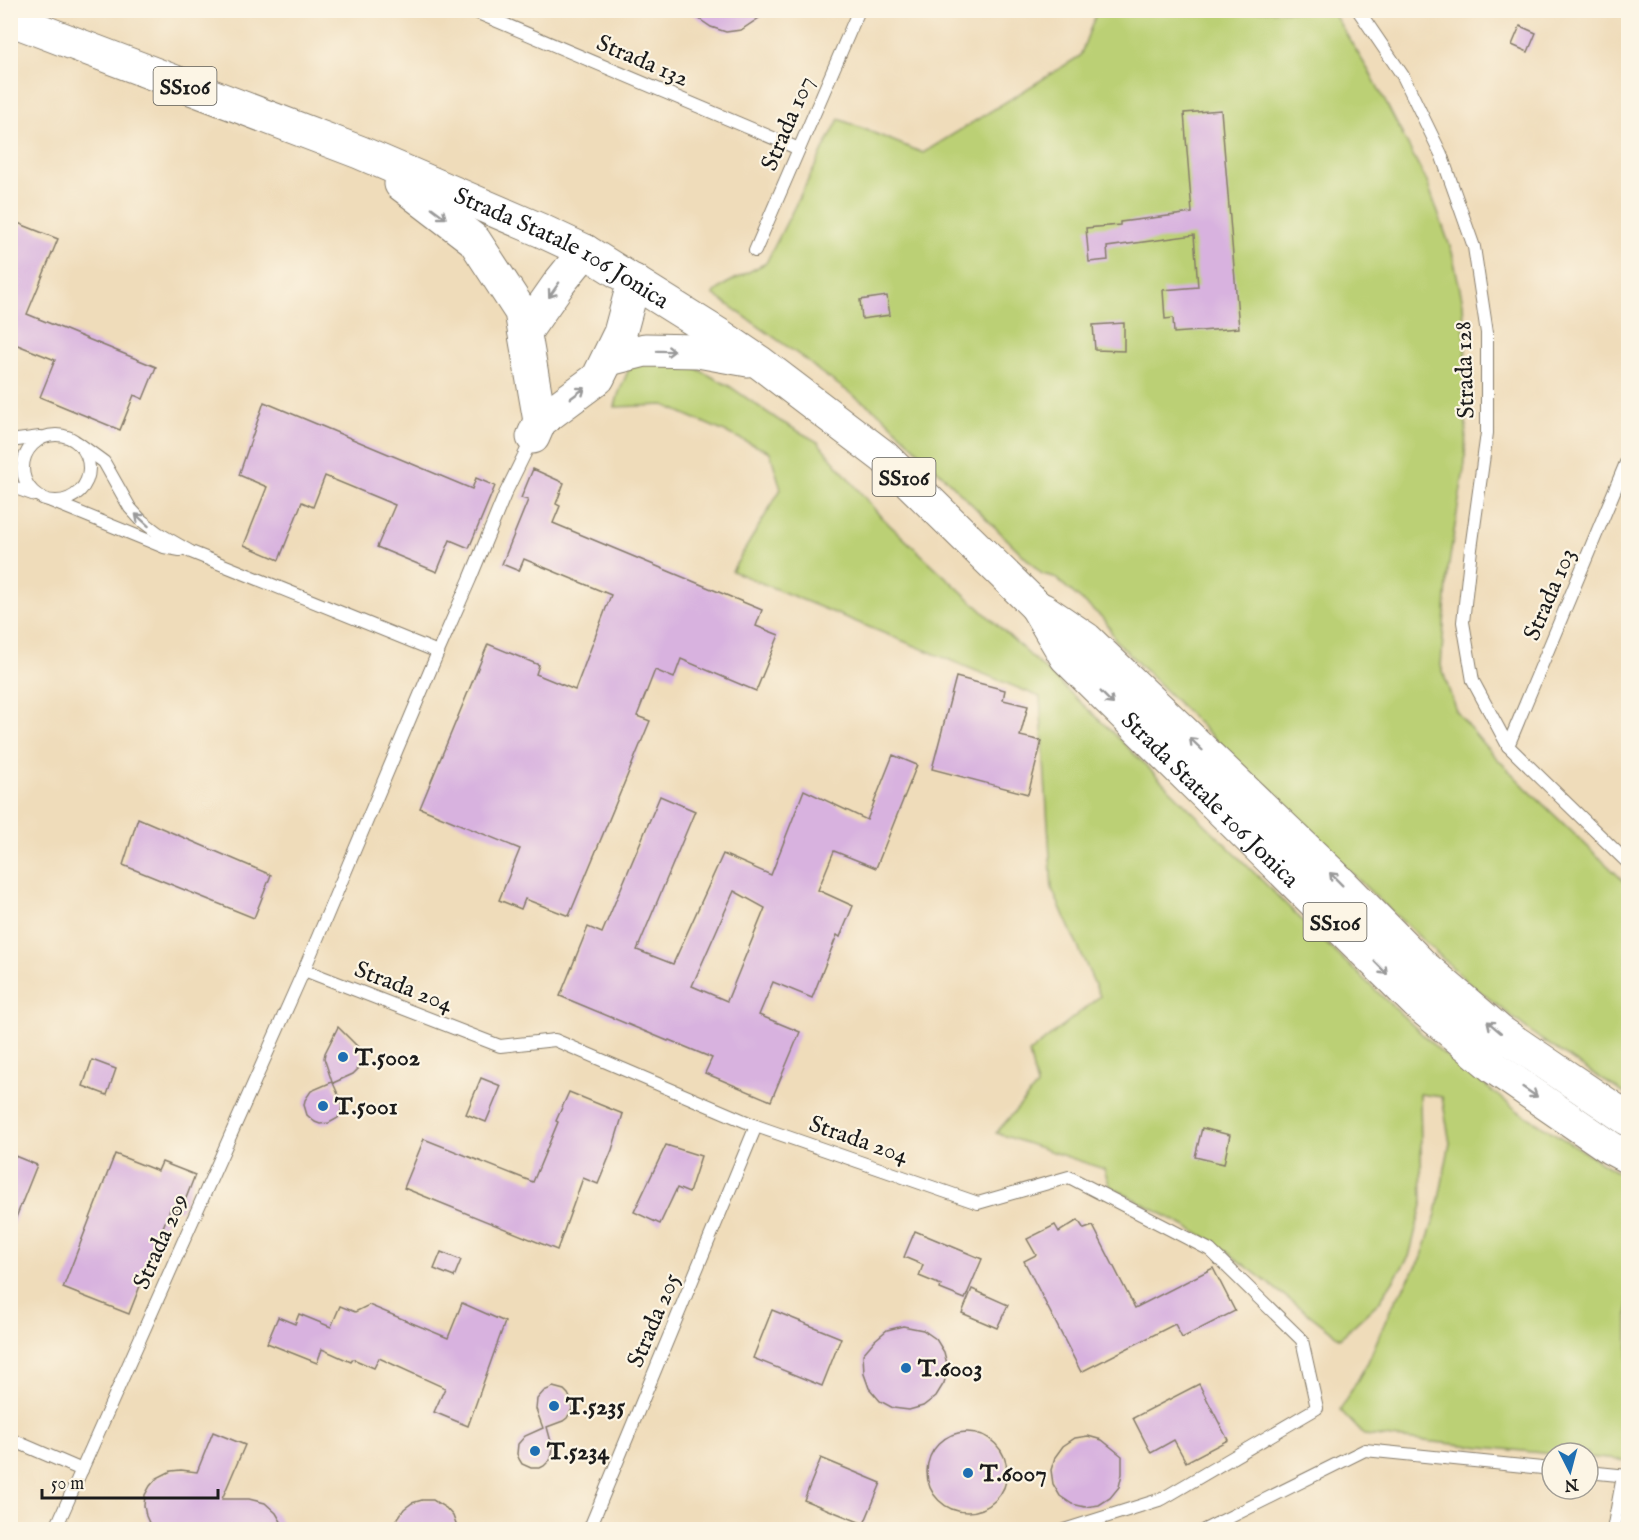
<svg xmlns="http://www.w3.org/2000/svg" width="1639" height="1540" font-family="'IM FELL English',serif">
  <rect width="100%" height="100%" fill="#fcf5e5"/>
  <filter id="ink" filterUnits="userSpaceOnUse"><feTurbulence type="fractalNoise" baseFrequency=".0167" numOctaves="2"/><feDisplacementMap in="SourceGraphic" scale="12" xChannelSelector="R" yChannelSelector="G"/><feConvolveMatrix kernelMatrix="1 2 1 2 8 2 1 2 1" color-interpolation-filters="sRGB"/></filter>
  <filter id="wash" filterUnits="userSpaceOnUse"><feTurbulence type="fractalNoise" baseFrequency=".008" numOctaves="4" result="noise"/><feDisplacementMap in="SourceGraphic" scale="24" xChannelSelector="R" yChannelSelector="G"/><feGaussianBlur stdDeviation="1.35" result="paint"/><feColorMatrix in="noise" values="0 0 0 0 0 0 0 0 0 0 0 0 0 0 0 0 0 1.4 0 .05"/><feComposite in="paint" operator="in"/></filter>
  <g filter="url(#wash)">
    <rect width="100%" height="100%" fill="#efdcba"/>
    <g fill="#bbd074" stroke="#6c7648" stroke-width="1.5">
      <path d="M1097 11H1332L1372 76 1427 182 1452 252 1463 303 1467 379 1465 463 1448 570 1441 666 1456 711 1485 746 1526 788 1628 885V1096L1540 1039 1467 981 1374 895 1179 704 1116 641 1105 620 1054 577 1042 574 883 416 820 372 806 360 713 294 724 285 766 263 839 119 923 153 1080 56Z"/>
      <path d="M639 360 692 366 729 386 780 421 818 442 881 517 1105 725 1313 931 1440 1051 1518 1111 1628 1179V1461L1588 1457V1453L1552 1454 1364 1435 1340 1410 1368 1362 1391 1308 1421 1259 1436 1214 1450 1143 1442 1097 1420 1094 1422 1205 1409 1257 1379 1302 1340 1338 1214 1242 1110 1186 1104 1169 996 1133 1037 1086 1029 1053 1100 996 1052 889 1040 697 732 571 781 489 770 452 664 405 615 407 618 395 628 371Z"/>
    </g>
    <g id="blocks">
      <g fill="#d8b2df" fill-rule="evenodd">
        <path d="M686 10H771L741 30 726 32 711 27Z"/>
        <path d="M1520 26 1536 33 1528 52 1512 45Z"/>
        <path d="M1221 110 1239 328 1174 333 1173 318 1165 319 1163 290 1198 287 1194 235 1107 247 1108 260 1089 262 1086 228 1120 225V222L1192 213 1184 113Z"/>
        <path d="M10 220 58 239 27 314 156 367 143 399 134 395 120 430 40 397 55 360 15 344 10 353Z"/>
        <path d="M887 296 890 315 862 319 860 300Z"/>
        <path d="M1124 323V351L1095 350 1093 325Z"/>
        <path d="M264 402 472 489 476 478 495 486 469 548 450 540 437 572 377 547 395 505 325 476 313 507 302 502 279 560 244 545 267 487 239 475Z"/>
        <path d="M533 469 564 483 556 504 560 506 553 523 762 610 756 626 779 635 756 691 681 659 674 678 655 670 637 716 650 721 569 916 525 899 521 909 499 900 520 849 420 808 488 644 539 665 536 674 575 690 611 595 524 559 519 571 502 564 528 500 521 498Z"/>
        <path d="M956 677 1005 690 1003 700 1028 706 1020 736 1042 741 1028 794 932 769Z"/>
        <path d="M893 755 917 765 876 868 834 851 818 890 853 906 840 937 837 935 812 998 773 982 759 1015 800 1032 771 1101 705 1073 712 1058 669 1040 668 1041 560 996 588 927 602 933 660 796 695 811 637 950 673 964 723 854 771 875 804 790 867 820ZM734 891 765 908 727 1001 692 986Z"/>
        <path d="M138 818 271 875 254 918 123 865Z"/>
        <path d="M338 1027 358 1047 361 1051 362 1061 360 1067 353 1074 333 1083 342 1103 341 1113 338 1118 329 1123 320 1124 315 1122 307 1115 304 1105 305 1100 311 1091 332 1082 324 1058 325 1053Z"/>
        <path d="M92 1060 116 1069 107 1095 83 1086Z"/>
        <path d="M481 1078 501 1086 486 1122 466 1114Z"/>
        <path d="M569 1092 623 1114 612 1150 598 1184 583 1178 557 1250 404 1188 424 1139 533 1182 558 1122 556 1121Z"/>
        <path d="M1202 1128 1230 1135 1224 1164 1195 1157Z"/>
        <path d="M666 1145 701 1156 689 1193 677 1188 660 1224 634 1212Z"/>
        <path d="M10 1154 37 1165 11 1230H10Z"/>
        <path d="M115 1154 158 1171 162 1162 195 1175 181 1211 171 1207 129 1314 63 1288Z"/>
        <path d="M1078 1220 1084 1229 1093 1226 1135 1308 1213 1268 1235 1311 1182 1338 1175 1324 1081 1372 1024 1261 1036 1255 1027 1239 1055 1225 1059 1232Z"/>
        <path d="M915 1231 982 1259 965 1299 940 1289 941 1285 919 1276 923 1265 904 1257Z"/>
        <path d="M441 1252 461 1260 454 1277 434 1269Z"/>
        <path d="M972 1289 1008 1305 997 1328 962 1313Z"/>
        <path d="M462 1303 505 1322 468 1426 434 1412 445 1388 379 1358 374 1368 353 1359 351 1362 322 1349 317 1363 267 1343 278 1317 295 1324 299 1314 331 1327 340 1306 355 1312 369 1305 448 1338Z"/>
        <path d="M772 1310 841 1338 822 1386 753 1358Z"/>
        <path d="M903 1326 923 1330 936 1339 944 1352 948 1368 944 1383 936 1396 923 1406 909 1410 893 1408 880 1401 869 1388 864 1374 863 1354 875 1340 887 1330Z"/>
        <path d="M1199 1384 1228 1440 1186 1462 1174 1440 1151 1453 1133 1418Z"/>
        <path d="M553 1387 564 1390 568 1394 570 1398 572 1409 567 1418 563 1421 547 1427 553 1449 551 1459 544 1466 540 1468H531L522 1464 519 1459 517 1454 518 1444 525 1436 543 1428 536 1409 537 1399 544 1391Z"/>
        <path d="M213 1432 245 1445 222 1499H249L265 1503 276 1513 286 1530H154L150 1525 146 1516 144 1506 145 1495 150 1486 157 1478 171 1471 181 1470 197 1472Z"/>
        <circle cx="967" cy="1472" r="40"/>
        <path d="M1088 1436 1102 1440 1122 1456V1474L1119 1487 1110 1498 1099 1505 1085 1507 1072 1504 1060 1496 1053 1484 1051 1470 1055 1457 1063 1446 1075 1438Z"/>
        <path d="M821 1458 881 1483 864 1524 804 1500Z"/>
        <path d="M422 1500H433L446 1508 453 1516 458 1530H390L404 1509 412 1503Z"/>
      </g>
    </g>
  </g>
  <g filter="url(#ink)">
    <use href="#blocks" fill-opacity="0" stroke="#867c6b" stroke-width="1.5"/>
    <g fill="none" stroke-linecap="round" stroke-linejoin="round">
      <defs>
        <g id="service">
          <path d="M471 10 799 149"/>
          <path d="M1358 10 1403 76 1441 154 1474 247 1487 333V433L1471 549 1463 622 1473 681 1508 746 1628 863"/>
          <path d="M755 251 859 10"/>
          <circle cx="56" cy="468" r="33"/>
          <path d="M10 441 40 437"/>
          <path d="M78 443 104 462 130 508 141 520 158 533 191 552 438 652"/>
          <path d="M10 486 35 495"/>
          <path d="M51 501 164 547 180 550"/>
          <path d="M1508 746 1628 458"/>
          <path d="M304 970 500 1046 555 1040 756 1126 978 1203 1069 1177 1210 1250 1302 1340 1317 1408 1162 1499 1064 1530"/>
          <path d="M10 1439 82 1470"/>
          <path d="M1588 1472 1628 1476"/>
          <path d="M55 1530 304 970 438 652 470 579 505 494 533 437"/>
          <path d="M589 1530 756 1126"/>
          <path d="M1204 1530 1365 1450 1552 1469"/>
          <path d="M1613 1530 1623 1476"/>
        </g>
        <g id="primary">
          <path id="s1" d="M10 19 359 152 540 230 585 251 719 335 759 362 884 457 1036 606"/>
          <path d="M401 184 474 240 521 312 540 421"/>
          <path d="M525 332 560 282 585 251"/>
          <path d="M609 359 645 350 698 351 748 360"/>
          <path d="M533 437 540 421 598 378 620 333 634 281"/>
        </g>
        <g id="trunk">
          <path id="s2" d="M1036 606 1066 657 1417 1003 1495 1068 1611 1148 1628 1157"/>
          <path d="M1043 610 1086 639 1335 877 1424 967 1500 1032 1628 1119"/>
        </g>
      </defs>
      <use href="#service" stroke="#867c6b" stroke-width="14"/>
      <use href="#primary" stroke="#867c6b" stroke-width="35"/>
      <use href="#trunk" stroke="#867c6b" stroke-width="35"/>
      <use href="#service" stroke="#fff" stroke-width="12"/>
      <use href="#primary" stroke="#fff" stroke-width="33"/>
      <use href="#trunk" stroke="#fff" stroke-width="33"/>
    </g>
    <defs><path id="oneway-shaft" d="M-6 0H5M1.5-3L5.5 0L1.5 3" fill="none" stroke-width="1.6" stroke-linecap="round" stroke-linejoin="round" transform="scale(1.5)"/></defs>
    <g stroke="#999">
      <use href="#oneway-shaft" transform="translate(439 213) rotate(37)"/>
      <use href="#oneway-shaft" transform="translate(554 290) rotate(125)"/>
      <use href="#oneway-shaft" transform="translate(666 351) rotate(1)"/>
      <use href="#oneway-shaft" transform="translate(578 393) rotate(-36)"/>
      <use href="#oneway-shaft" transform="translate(142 520) rotate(-138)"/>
      <use href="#oneway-shaft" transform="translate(1107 698) rotate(45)"/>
      <use href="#oneway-shaft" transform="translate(1196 744) rotate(-136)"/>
      <use href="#oneway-shaft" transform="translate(1336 879) rotate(-135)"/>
      <use href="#oneway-shaft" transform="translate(1381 968) rotate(45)"/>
      <use href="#oneway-shaft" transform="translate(1494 1027) rotate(-140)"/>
      <use href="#oneway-shaft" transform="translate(1530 1092) rotate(34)"/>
    </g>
  </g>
  <g fill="#1f6fb2" stroke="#fcf5e5" stroke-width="2">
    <circle cx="343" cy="1057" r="6"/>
    <circle cx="323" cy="1106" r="6"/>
    <circle cx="906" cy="1368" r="6"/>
    <circle cx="554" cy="1406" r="6"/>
    <circle cx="535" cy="1451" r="6"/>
    <circle cx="968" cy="1473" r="6"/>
  </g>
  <g text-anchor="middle" stroke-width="4.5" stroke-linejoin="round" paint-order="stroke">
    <g fill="#fcf5e5" stroke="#5f5d58" stroke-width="1.5">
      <rect x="153.5" y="67" width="63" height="38" rx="4.5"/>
      <rect x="872.5" y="458" width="63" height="38" rx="4.5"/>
      <rect x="1303.5" y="903" width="63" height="38" rx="4.5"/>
    </g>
    <g font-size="22" font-weight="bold" fill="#1c1c1c">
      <text x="185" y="94">SS106</text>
      <text x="904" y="485">SS106</text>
      <text x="1335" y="930">SS106</text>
    </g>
    <g font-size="24" fill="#1c1c1c" stroke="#fcf5e5">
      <text transform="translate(643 60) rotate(23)" y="8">Strada 132</text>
      <text transform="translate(787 123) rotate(-67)" y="8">Strada 107</text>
      <text dy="8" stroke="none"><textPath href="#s1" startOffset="598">Strada Statale 106 Jonica</textPath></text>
      <text transform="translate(1464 370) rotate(-92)" y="8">Strada 128</text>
      <text transform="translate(1549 594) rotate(-67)" y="8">Strada 103</text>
      <text dy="8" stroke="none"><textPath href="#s2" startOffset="262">Strada Statale 106 Jonica</textPath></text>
      <text transform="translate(404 986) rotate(21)" y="8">Strada 204</text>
      <text transform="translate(859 1139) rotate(19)" y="8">Strada 204</text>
      <text transform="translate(160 1241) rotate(-66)" y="8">Strada 209</text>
      <text transform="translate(653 1320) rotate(-67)" y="8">Strada 205</text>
    </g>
    <g font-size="24" font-weight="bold" fill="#1c1c1c" stroke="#fcf5e5" text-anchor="start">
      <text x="355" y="1065">T.5002</text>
      <text x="335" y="1114">T.5001</text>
      <text x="918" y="1376">T.6003</text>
      <text x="566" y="1414">T.5235</text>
      <text x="547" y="1459">T.5234</text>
      <text x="980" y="1481">T.6007</text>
    </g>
  </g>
  <rect width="1639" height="1540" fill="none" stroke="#fcf5e5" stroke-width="36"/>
  <g transform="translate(1570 1471) rotate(174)"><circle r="28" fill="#fcf5e5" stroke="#a29e95" stroke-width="1.5"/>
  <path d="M0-4.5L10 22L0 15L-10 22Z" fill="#1f6fb2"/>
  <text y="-9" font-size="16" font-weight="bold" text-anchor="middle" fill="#1c1c1c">N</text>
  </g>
  <path d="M42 1489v9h176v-9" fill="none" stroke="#1c1c1c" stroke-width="3"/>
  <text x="51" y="1489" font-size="18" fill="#1c1c1c" stroke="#fcf5e5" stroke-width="4.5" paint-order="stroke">50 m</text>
</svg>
